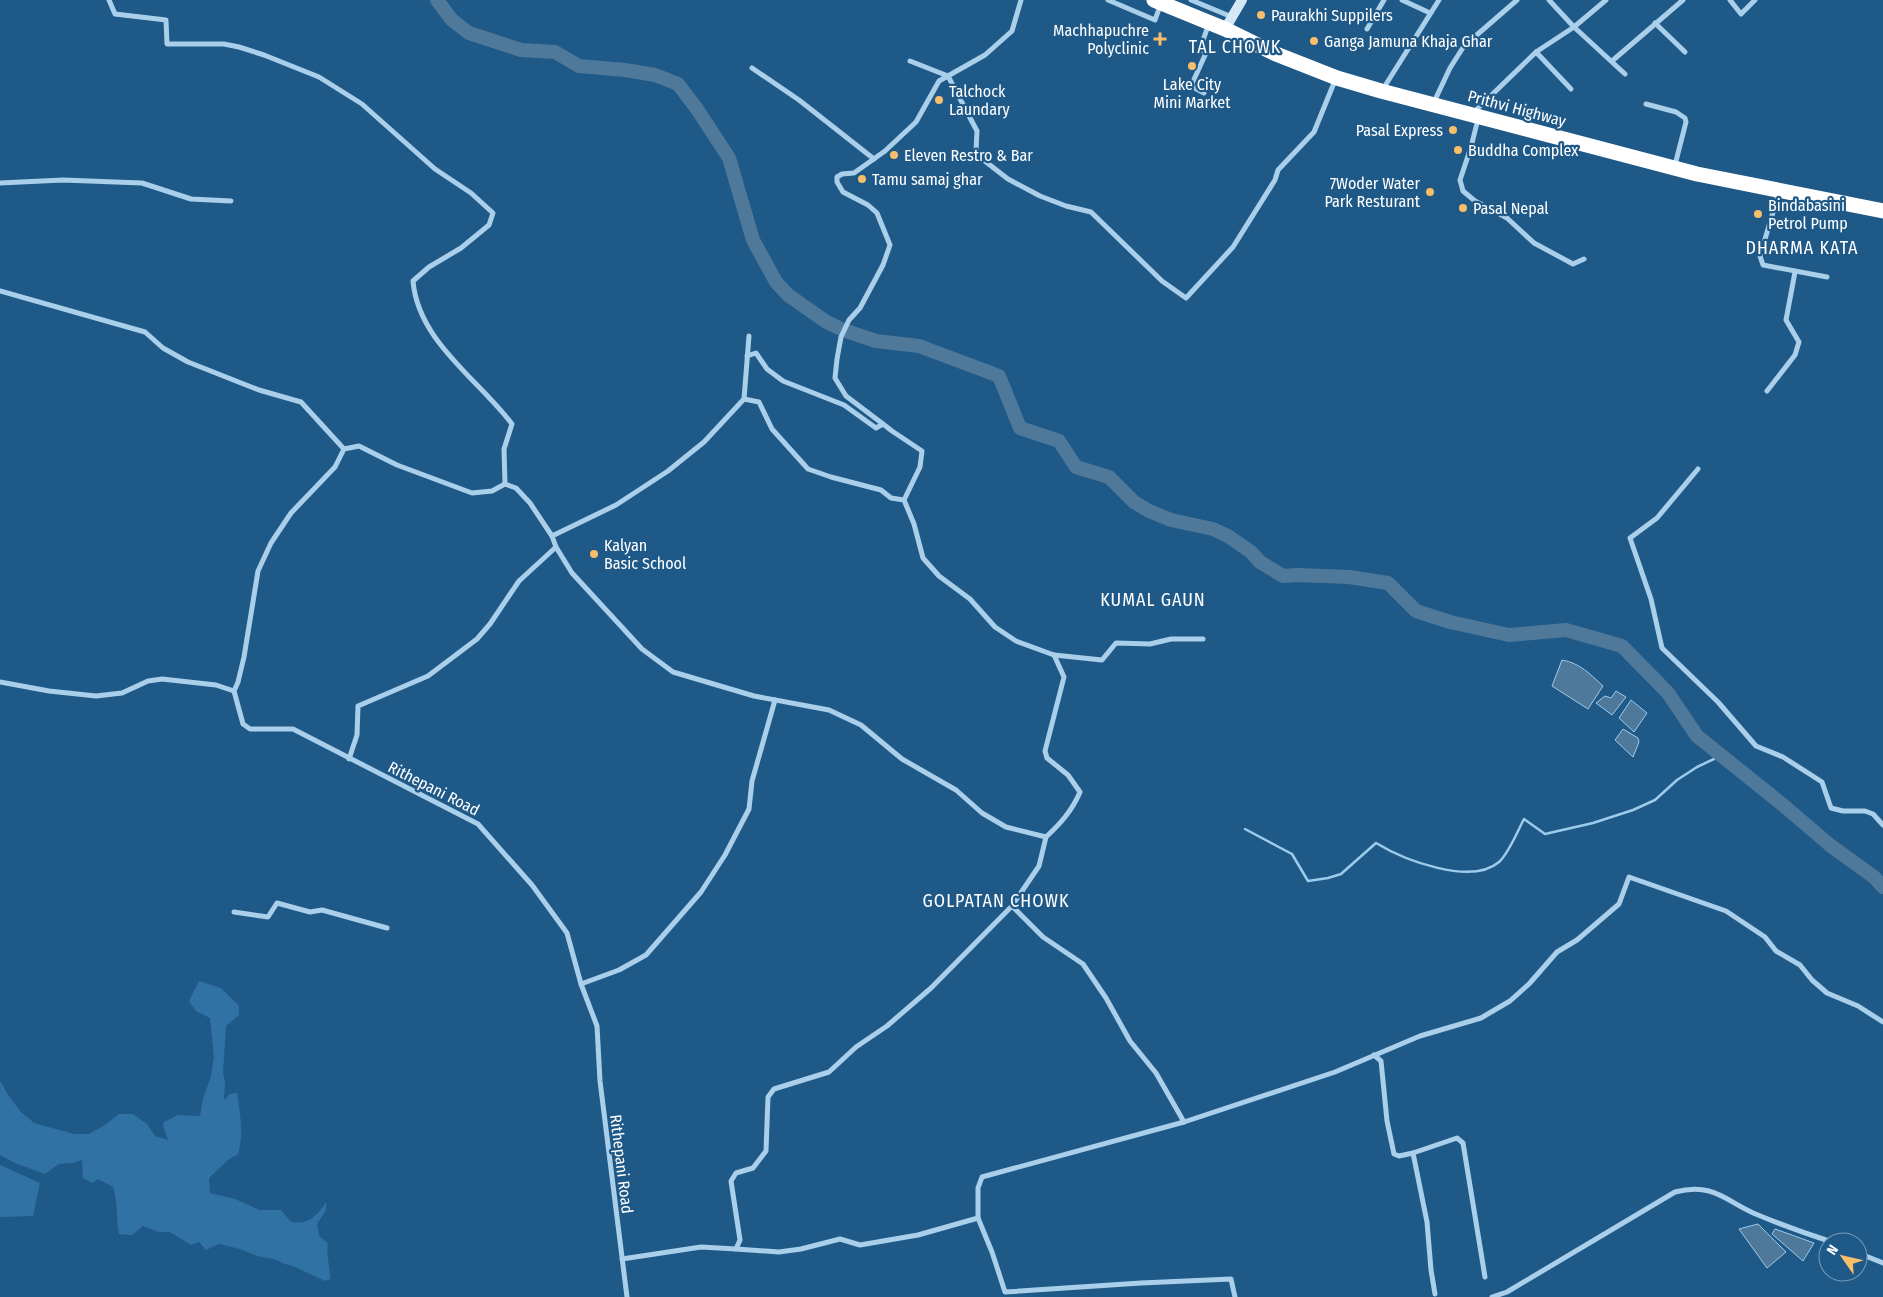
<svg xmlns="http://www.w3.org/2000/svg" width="1883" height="1297" font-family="'Fira Sans Condensed',sans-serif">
  <rect width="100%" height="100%" fill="#1f5988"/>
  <g fill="#3072a4">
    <path d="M199 981 221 988 239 1006V1015L226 1026 223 1072 225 1082 224 1100 230 1094 237 1093C240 1113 244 1134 238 1154L228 1160 209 1178 210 1193 235 1199 260 1210H281L291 1222C309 1225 317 1216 326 1202V1210L317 1224 319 1236 328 1243C326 1255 330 1267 330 1279L325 1281 293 1266 285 1264 274 1259 257 1256 240 1249 219 1244 206 1250 199 1242 191 1245 170 1232H159L143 1226 132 1235 119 1234C116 1218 118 1202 113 1187L98 1179 92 1183 83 1178 82 1160 72 1163 59 1164 45 1174 15 1163 0 1155V1082H1L8 1095 21 1112 34 1123 74 1134H89L105 1125 119 1114H133L147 1124 155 1136 168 1140 163 1126 164 1122 178 1115 200 1116 203 1099 211 1076 214 1057 210 1018 196 1011 189 1001Z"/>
    <path d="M0 1165 40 1183 33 1216 0 1217Z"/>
  </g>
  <g fill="#4f799a" stroke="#9dcbec">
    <path d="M1562 660C1580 663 1590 674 1603 686L1588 709 1552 686Z"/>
    <path d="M1616 691 1626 697 1612 715 1596 703 1605 696 1611 698Z"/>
    <path d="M1631 700 1647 713 1634 732 1619 718Z"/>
    <path d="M1623 729 1638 738 1639 742 1633 757 1615 740Z"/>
    <path d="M1758 1224 1786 1252 1767 1268 1739 1229Z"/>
    <path d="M1775 1229 1814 1243 1803 1261 1772 1234Z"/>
  </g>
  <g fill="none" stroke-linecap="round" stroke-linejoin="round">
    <path stroke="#9dcbec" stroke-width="2.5" d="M1245 829 1292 854 1308 881 1328 878 1341 874 1376 843C1404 860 1471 886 1499 862 1509 853 1518 830 1524 819L1545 834 1593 823 1633 810 1655 800 1677 780 1697 767 1716 758 1736 767"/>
    <path stroke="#4f799a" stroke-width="14" d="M437 0 452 20 469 33 521 50 555 52 579 66 625 70 655 75 678 84 697 109 729 158 753 240 776 282 788 295 825 321 843 330 876 341 919 346 999 376 1020 428 1059 441 1076 467 1109 477 1134 502 1149 511 1171 520 1213 529 1228 536 1251 552 1260 562 1283 576 1298 575 1349 577 1388 583 1416 611 1450 622 1509 635 1566 630 1622 646 1668 693 1697 736 1783 805 1831 846 1874 877 1883 887"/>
    <g stroke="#aacfea" stroke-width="5">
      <path d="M109 0 115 14 166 20 167 44H224L239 47 264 55 319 77 362 104 435 169 471 193 493 213 489 225 461 248 429 267 413 281C418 341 478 379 512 424L504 449 505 484"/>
      <path d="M1108 0 1155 20 1160 6"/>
      <path d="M1191 0 1232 17"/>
      <path d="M1402 0 1430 13"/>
      <path d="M1549 0 1574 27 1625 74"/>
      <path d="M1730 0 1741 14 1755 0"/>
      <path d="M1655 23 1685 52"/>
      <path d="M1367 29 1384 0"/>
      <path d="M1536 52 1571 89"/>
      <path d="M910 61 948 76 977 131 976 151 977 155 1008 179 1040 196 1066 206 1091 212 1162 281 1186 298 1233 247 1275 180 1278 170 1314 132 1336 78"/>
      <path d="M1612 61 1683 0"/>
      <path d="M752 68 799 100 874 159"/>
      <path d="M1383 89 1439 0"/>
      <path d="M1204 93 1191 86 1206 53 1200 49 1209 23"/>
      <path d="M1434 102 1450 68 1464 46 1517 0"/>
      <path d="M1646 104 1676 112 1685 118 1686 122 1675 165"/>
      <path d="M1474 112 1536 52 1574 27 1606 0"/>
      <path d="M1478 119 1471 147 1460 180 1463 191 1475 201 1507 218 1534 243 1573 264 1584 259"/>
      <path d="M0 183 63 180 142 183 191 199 231 201"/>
      <path d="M1779 192 1760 256 1763 265 1827 277"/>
      <path d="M0 291 145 332 163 348 188 362 259 390 301 402 344 449"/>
      <path d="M749 336 744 399 759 402 772 429 808 469 831 477 881 490 891 498 904 500 914 524 923 558 939 576 970 599 995 627 1016 641 1054 655 1102 660 1116 643 1150 644 1171 639H1203"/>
      <path d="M747 356 756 353 767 369 783 381 844 405 876 428 883 424 892 431 922 451 920 467 904 500"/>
      <path d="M1767 391 1795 355 1799 342 1786 320 1795 272"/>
      <path d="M883 424 846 396 835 378 837 359 841 337 849 320 860 308 883 265 890 245 877 213 868 205 843 192 837 182V177L842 174 854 173 885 151 916 122 939 81 985 55 1012 31 1021 0"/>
      <path d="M1698 469 1657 518 1630 538 1651 599 1662 648 1718 702 1756 746 1783 757 1822 782 1831 808 1843 811H1865L1873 814 1883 825"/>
      <path d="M556 547 552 536 616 505 668 471 704 442 744 399"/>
      <path d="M0 682 49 691 96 696 122 693 148 681 162 679 216 685 234 691 243 724 250 729H293L478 824 532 885 567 933 581 984 597 1026 600 1081 627 1297"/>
      <path d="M234 691 238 682 244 657 258 571 271 543 291 513 335 467 344 449 359 446 397 465 472 493 492 491 505 484 516 488 530 503 552 536"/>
      <path d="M349 759 357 735 358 706 428 676 477 639 490 624 519 581 556 547 572 573 642 649 673 672 754 696 829 710 861 725 902 759 956 790 982 813 1006 827 1046 837 1039 866 1012 906 931 988 887 1026 856 1047 829 1072 774 1089 768 1097 766 1151 753 1168 736 1173 731 1181 740 1240 736 1249 701 1247 622 1259"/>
      <path d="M1046 837C1060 824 1072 811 1080 792L1068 775 1047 758 1045 751 1064 677 1054 655"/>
      <path d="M1012 906 1043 937 1083 964 1106 998 1130 1041 1156 1073 1184 1122"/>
      <path d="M234 912 268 917 277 903 310 912 322 910 387 928"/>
      <path d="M581 984 619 970 646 955 701 892 725 855 749 809 752 781 775 700"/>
      <path d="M1374 1055 1381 1061 1387 1121 1394 1154 1399 1156 1413 1153 1427 1222 1431 1270 1435 1294"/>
      <path d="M1413 1153 1457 1138 1463 1143 1485 1277"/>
      <path d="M978 1218 992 1252 1005 1292 1141 1283 1231 1279 1235 1297"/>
      <path d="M736 1249 779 1252 801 1249 840 1239 860 1245 918 1235 978 1218V1188L982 1177 1184 1122 1335 1072 1420 1036 1481 1018 1510 1001 1529 984 1557 952 1577 940 1619 904 1629 877 1726 911 1765 937 1776 951 1800 965 1812 980 1827 993 1858 1006 1883 1022"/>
      <path d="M1858 1253 1883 1263"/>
      <path d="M1492 1297 1507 1292 1675 1192C1715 1182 1726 1202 1758 1215 1782 1225 1807 1234 1832 1242"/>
    </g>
    <path stroke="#d5e8f8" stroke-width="10" d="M1225 29 1242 0"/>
    <path stroke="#fff" stroke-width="15" d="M1154 0 1225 29 1276 54 1337 78 1381 91 1697 174 1883 211"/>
  </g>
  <g fill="#f8be6a" stroke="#1f5988" stroke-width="2">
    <circle cx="1261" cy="15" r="5"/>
    <path d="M1157.5 31.5h5v5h5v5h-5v5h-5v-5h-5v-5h5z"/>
    <circle cx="1314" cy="41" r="5"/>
    <circle cx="1192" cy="66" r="5"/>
    <circle cx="939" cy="100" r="5"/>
    <circle cx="1453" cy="130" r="5"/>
    <circle cx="1458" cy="150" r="5"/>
    <circle cx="894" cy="155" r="5"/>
    <circle cx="862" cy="179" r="5"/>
    <circle cx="1430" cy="192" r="5"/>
    <circle cx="1463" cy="208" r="5"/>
    <circle cx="1758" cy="214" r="5"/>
    <circle cx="594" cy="554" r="5"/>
  </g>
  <g text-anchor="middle" stroke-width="4.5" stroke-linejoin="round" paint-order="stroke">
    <g font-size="16" fill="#fff" stroke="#1f5988" text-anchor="start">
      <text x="1271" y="21">Paurakhi Suppilers</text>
      <text x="1149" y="36" text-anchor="end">Machhapuchre<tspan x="1149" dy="18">Polyclinic</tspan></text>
      <text x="1324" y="47">Ganga Jamuna Khaja Ghar</text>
      <text x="1192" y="90" text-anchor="middle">Lake City<tspan x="1192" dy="18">Mini Market</tspan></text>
      <text x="949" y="97">Talchock<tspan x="949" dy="18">Laundary</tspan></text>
      <text x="1443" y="136" text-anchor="end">Pasal Express</text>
      <text x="1468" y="156">Buddha Complex</text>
      <text x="904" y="161">Eleven Restro &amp; Bar</text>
      <text x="872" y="185">Tamu samaj ghar</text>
      <text x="1420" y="189" text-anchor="end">7Woder Water<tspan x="1420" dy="18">Park Resturant</tspan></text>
      <text x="1768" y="211">Bindabasini<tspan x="1768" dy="18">Petrol Pump</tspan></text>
      <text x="1473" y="214">Pasal Nepal</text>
      <text x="604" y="551">Kalyan<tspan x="604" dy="18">Basic School</tspan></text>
    </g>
    <g font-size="16" fill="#fff" stroke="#1f5988">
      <text transform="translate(1517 108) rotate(15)" y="6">Prithvi Highway</text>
      <text transform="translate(434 788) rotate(27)" y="6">Rithepani Road</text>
      <text transform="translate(622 1164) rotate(83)" y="6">Rithepani Road</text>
    </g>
    <g font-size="18" letter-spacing="1" fill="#fff" stroke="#1f5988">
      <text x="1235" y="53">TAL CHOWK</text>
      <text x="1802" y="254">DHARMA KATA</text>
      <text x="1153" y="606">KUMAL GAUN</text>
      <text x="996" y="907">GOLPATAN CHOWK</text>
    </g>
  </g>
  <g transform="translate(1843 1257) rotate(304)"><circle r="24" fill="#1f5988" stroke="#799bb8"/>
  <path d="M0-4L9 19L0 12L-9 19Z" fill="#f8be6a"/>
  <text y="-8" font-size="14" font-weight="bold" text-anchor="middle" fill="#ffffff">N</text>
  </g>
</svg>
